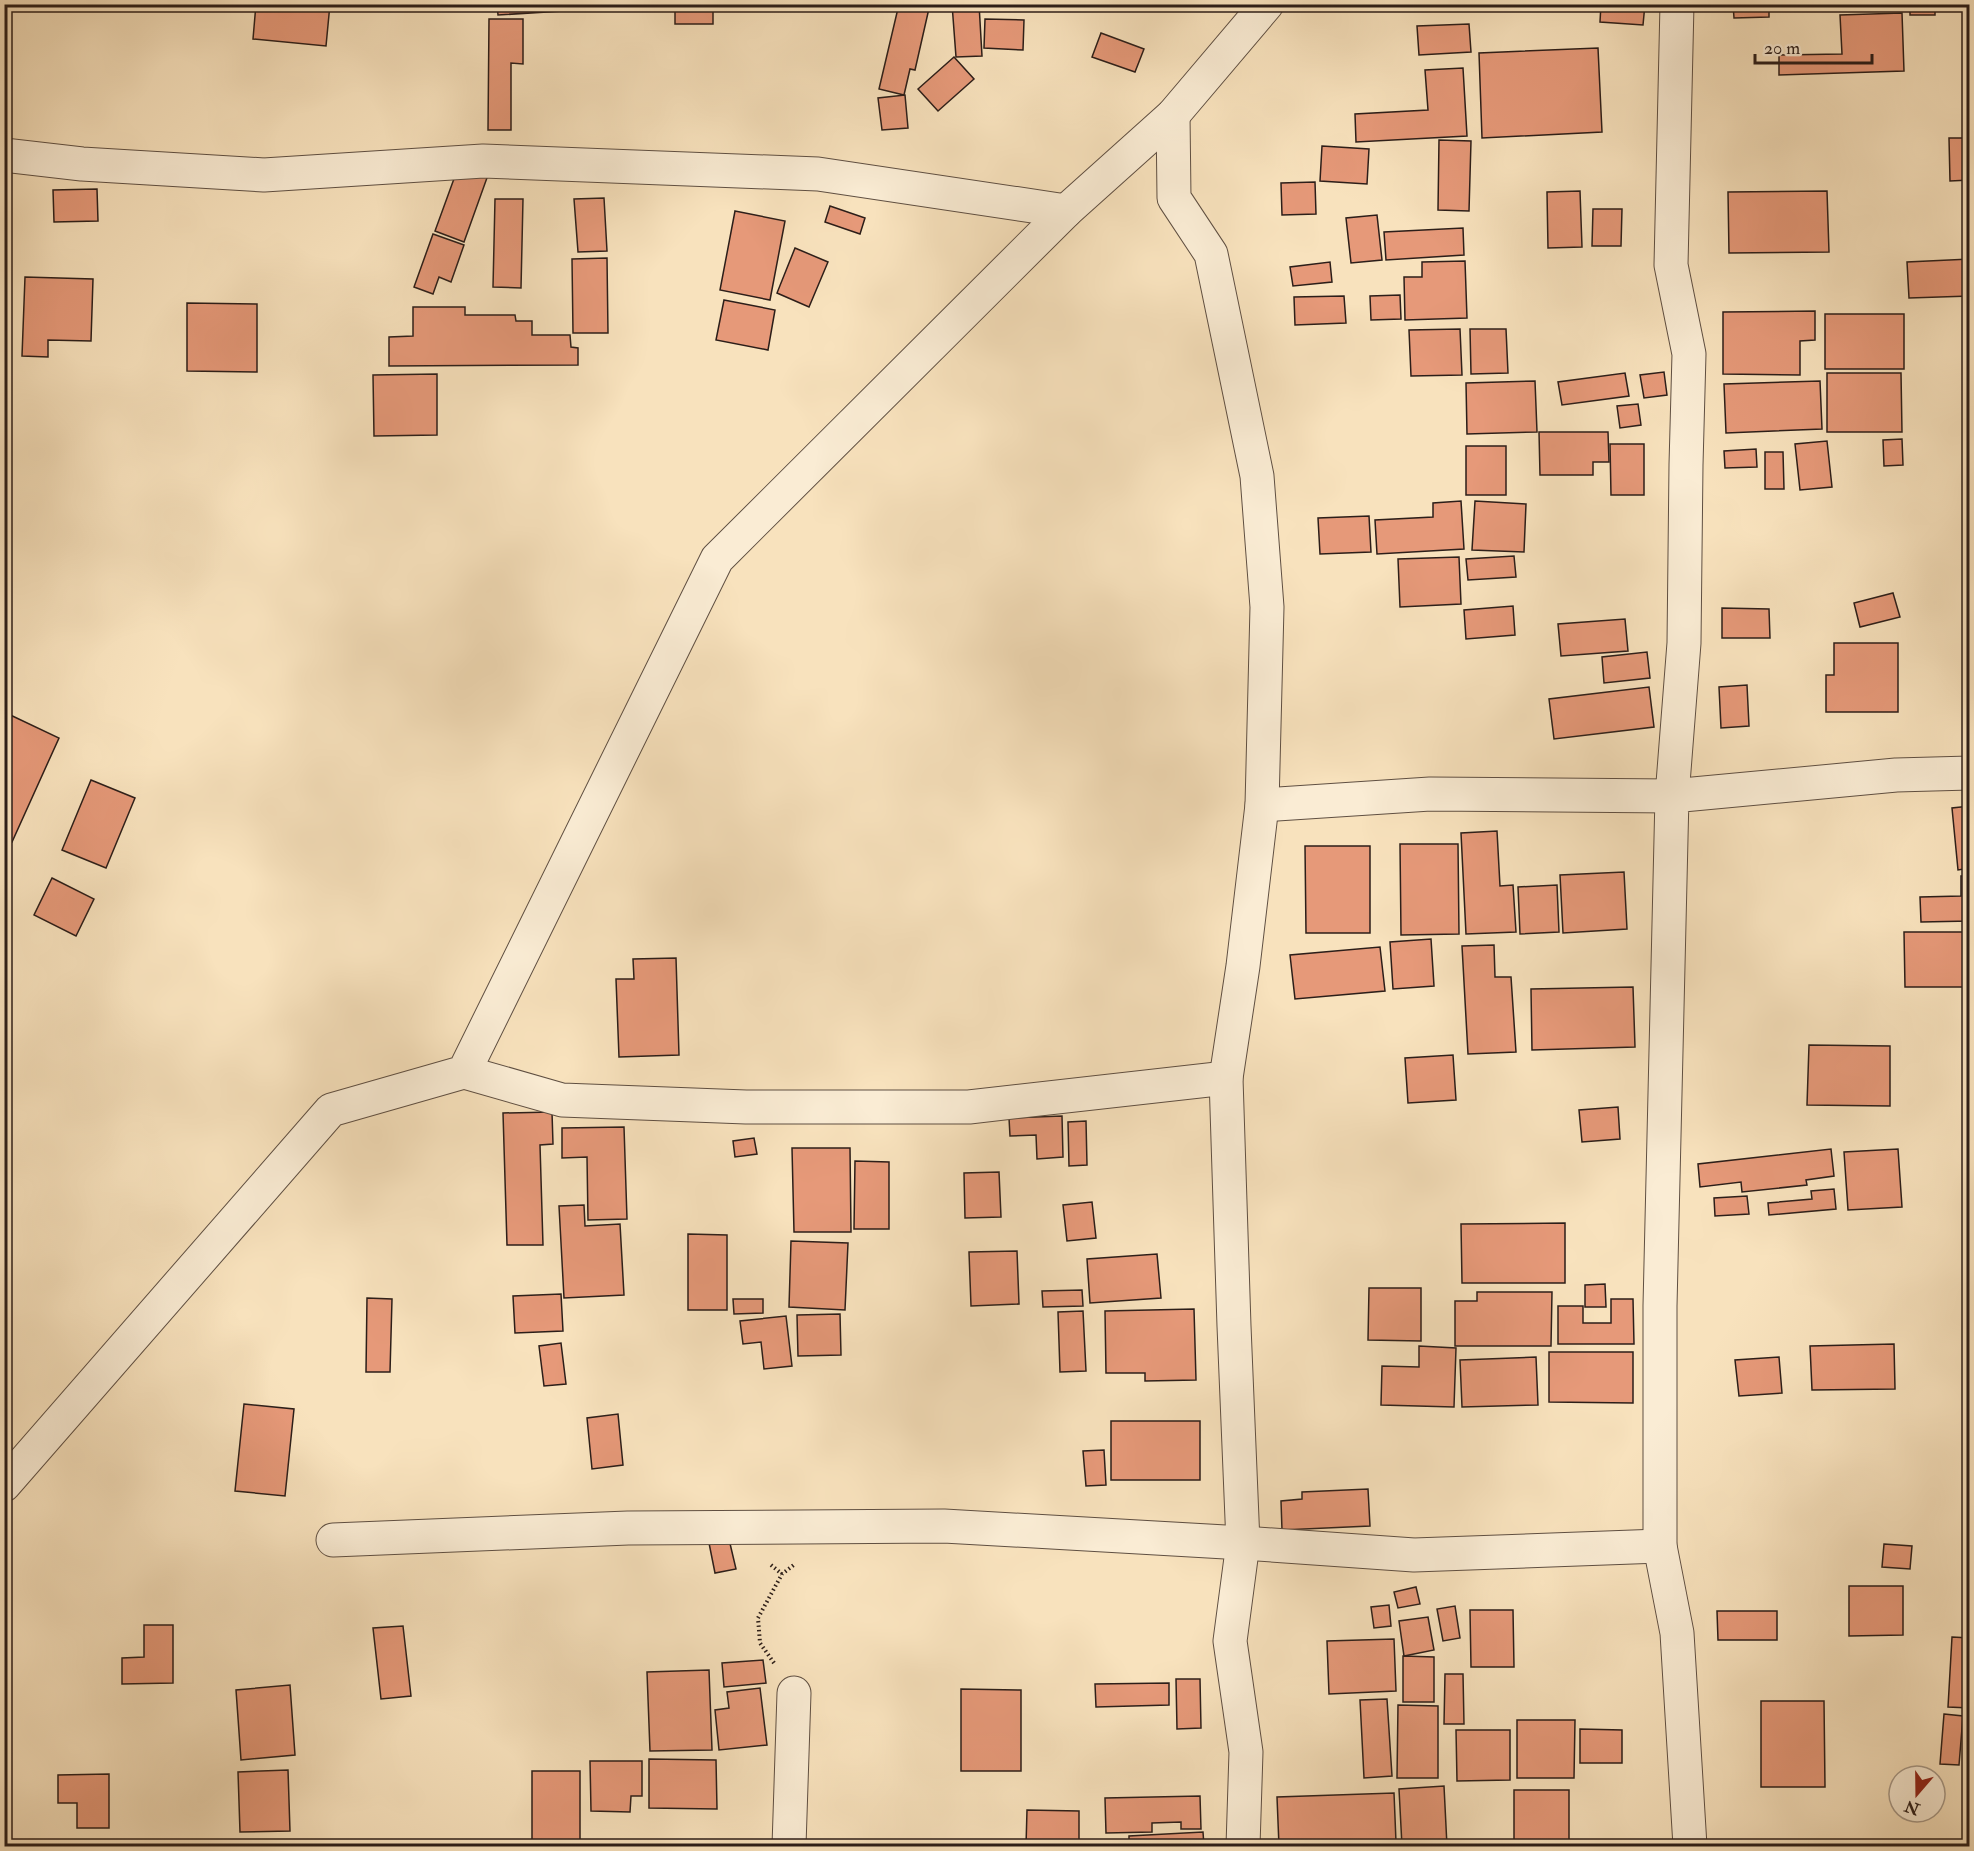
<svg xmlns="http://www.w3.org/2000/svg" width="1974" height="1851" font-family="'IM FELL Double Pica',serif">
  <rect width="100%" height="100%" fill="#f8e2bd"/>
  <filter id="stains"><feTurbulence type="fractalNoise" baseFrequency=".00333" numOctaves="4"/><feColorMatrix values="0 0 0 0 .2 0 0 0 0 .09 0 0 0 0 .02 0 0 0 .5 -.17"/></filter>
  <radialGradient id="worn" r=".72"><stop offset=".6" stop-color="#630" stop-opacity="0"/><stop offset="1" stop-color="#630" stop-opacity=".3"/></radialGradient>
  <g fill="#e69979" stroke="#2c1e19" stroke-width="1.5">
    <path d="M256 4H330L326 46 253 39Z"/>
    <path d="M497 4H578V10L498 15Z"/>
    <path d="M649 4H730V9H713V24H675V9L649 8Z"/>
    <path d="M899 4H930L915 70 910 69 904 95 879 89Z"/>
    <path d="M952 4H979L982 56 956 57Z"/>
    <path d="M994 4H1046V6L994 9Z"/>
    <path d="M1601 4H1645L1643 25 1600 22Z"/>
    <path d="M1733 4H1769V17L1734 18Z"/>
    <rect x="1910" y="4" width="25" height="11"/>
    <path d="M1902 13 1904 71 1779 75V55L1842 54 1840 15Z"/>
    <path d="M489 19H523V64L511 63V130H488Z"/>
    <path d="M985 19 1024 20 1023 50 984 48Z"/>
    <path d="M1469 24 1471 52 1419 55 1417 26Z"/>
    <path d="M1101 33 1144 49 1135 72 1092 57Z"/>
    <path d="M1598 48 1602 132 1482 138 1479 53Z"/>
    <path d="M954 57 974 79 938 111 918 89Z"/>
    <path d="M1463 68 1467 136 1356 142 1355 114 1428 110 1425 70Z"/>
    <path d="M905 95 908 128 882 130 878 98Z"/>
    <path d="M1949 138H1970V180L1950 181Z"/>
    <path d="M1439 140 1471 141 1469 211 1438 210Z"/>
    <path d="M1322 146 1369 149 1367 184 1320 181Z"/>
    <path d="M459 165 488 175 464 242 435 231Z"/>
    <path d="M1315 182 1316 214 1282 215 1281 183Z"/>
    <path d="M97 189 98 221 54 222 53 190Z"/>
    <path d="M1580 191 1582 247 1548 248 1547 192Z"/>
    <path d="M1827 191 1829 252 1729 253 1728 192Z"/>
    <path d="M604 198 607 251 578 252 574 199Z"/>
    <path d="M495 199H523L521 288 493 287Z"/>
    <path d="M830 206 865 218 860 234 825 222Z"/>
    <path d="M1593 209H1622L1621 246H1592Z"/>
    <path d="M735 211 785 221 770 300 720 290Z"/>
    <path d="M1377 215 1382 260 1351 263 1346 218Z"/>
    <path d="M1463 228 1464 255 1386 260 1384 232Z"/>
    <path d="M433 234 464 245 451 282 439 277 433 294 414 287Z"/>
    <path d="M795 248 828 262 809 307 777 293Z"/>
    <path d="M607 258 608 333H573L572 259Z"/>
    <path d="M1970 259V296L1909 298 1907 262Z"/>
    <path d="M1465 261 1467 318 1405 320 1404 277H1422V262Z"/>
    <path d="M1330 262 1332 282 1293 286 1290 267Z"/>
    <path d="M25 277 93 279 91 341 48 340V357L22 356Z"/>
    <path d="M1400 295 1401 319 1371 320 1370 296Z"/>
    <path d="M1344 296 1346 323 1295 325 1294 297Z"/>
    <path d="M724 300 775 310 768 350 716 340Z"/>
    <path d="M187 303 257 304V372L187 371Z"/>
    <path d="M413 307H465V315H515L516 321H532V335H570L571 347 578 348V365L389 366V337L413 336Z"/>
    <path d="M1815 311V340L1800 341V375L1723 374V312Z"/>
    <rect x="1825" y="314" width="79" height="55"/>
    <path d="M1460 329 1462 375 1411 376 1409 330Z"/>
    <path d="M1470 329H1506L1508 373 1471 374Z"/>
    <path d="M1664 372 1667 395 1644 398 1640 375Z"/>
    <path d="M1625 373 1629 396 1562 405 1558 382Z"/>
    <path d="M1827 373H1901L1902 432H1827Z"/>
    <path d="M437 374V435L374 436 373 375Z"/>
    <path d="M1535 381 1537 432 1467 434 1466 383Z"/>
    <path d="M1820 381 1822 429 1726 433 1724 384Z"/>
    <path d="M1638 404 1641 425 1620 428 1617 406Z"/>
    <path d="M1539 432H1608L1609 462H1593V475H1540Z"/>
    <path d="M1902 439 1903 465 1884 466 1883 440Z"/>
    <path d="M1827 441 1832 487 1800 490 1795 444Z"/>
    <path d="M1610 444H1644V495H1611Z"/>
    <rect x="1466" y="446" width="40" height="49"/>
    <path d="M1756 449 1757 467 1725 468 1724 451Z"/>
    <path d="M1765 452H1783L1784 489H1765Z"/>
    <path d="M1461 501 1464 549 1377 554 1375 520 1433 517V503Z"/>
    <path d="M1475 501 1526 504 1524 552 1472 550Z"/>
    <path d="M1369 516 1371 552 1320 554 1318 518Z"/>
    <path d="M1514 556 1516 577 1468 580 1466 559Z"/>
    <path d="M1459 557 1461 604 1400 607 1398 559Z"/>
    <path d="M1893 593 1900 617 1860 627 1854 603Z"/>
    <path d="M1513 606 1515 635 1466 639 1464 610Z"/>
    <path d="M1722 608 1769 609 1770 638H1722Z"/>
    <path d="M1625 619 1628 651 1561 656 1558 624Z"/>
    <path d="M1834 643H1898V712H1826V675H1834Z"/>
    <path d="M1647 652 1650 678 1604 683 1602 657Z"/>
    <path d="M1747 685 1749 726 1721 728 1719 687Z"/>
    <path d="M1649 687 1654 727 1554 739 1549 699Z"/>
    <path d="M4 712 59 738 12 842 4 839Z"/>
    <path d="M91 780 135 798 106 868 62 850Z"/>
    <path d="M1970 806V868L1958 870 1952 808Z"/>
    <path d="M1497 831 1500 886 1513 885 1516 932 1466 934 1461 833Z"/>
    <path d="M1400 844H1458L1459 934 1401 935Z"/>
    <path d="M1305 846H1370V933H1306Z"/>
    <path d="M1624 872 1627 929 1563 933 1560 875Z"/>
    <path d="M1961 876H1970V921L1921 922 1920 897 1961 896Z"/>
    <path d="M52 878 94 899 76 936 34 915Z"/>
    <path d="M1557 885 1559 932 1520 934 1518 887Z"/>
    <path d="M1904 932H1970V987H1905Z"/>
    <path d="M1431 939 1434 986 1393 989 1390 942Z"/>
    <path d="M1494 945 1495 977H1511L1516 1052 1468 1054 1462 946Z"/>
    <path d="M1380 947 1385 991 1295 999 1290 955Z"/>
    <path d="M676 958 679 1055 619 1057 616 979H634L633 959Z"/>
    <path d="M1633 987 1635 1047 1532 1050 1531 989Z"/>
    <path d="M1809 1045 1890 1046V1106L1807 1105Z"/>
    <path d="M1453 1055 1456 1100 1408 1103 1405 1058Z"/>
    <path d="M1618 1107 1620 1139 1582 1142 1579 1110Z"/>
    <path d="M552 1112 553 1144 540 1145 543 1245H507L503 1113Z"/>
    <path d="M1062 1116 1063 1157 1037 1159 1036 1135 1010 1136 1009 1118Z"/>
    <path d="M1086 1121 1087 1165 1069 1166 1068 1122Z"/>
    <path d="M624 1127 627 1219 588 1220 587 1157 562 1158V1128Z"/>
    <path d="M754 1138 757 1154 735 1157 733 1141Z"/>
    <path d="M792 1148H850L851 1232H794Z"/>
    <path d="M1831 1149 1834 1176 1806 1180 1807 1185 1742 1192 1741 1182 1700 1187 1698 1164Z"/>
    <path d="M1898 1149 1902 1207 1848 1210 1844 1152Z"/>
    <path d="M855 1161 889 1162V1229H854Z"/>
    <path d="M999 1172 1001 1217 965 1218 964 1173Z"/>
    <path d="M1834 1189 1836 1209 1769 1215 1768 1203 1812 1199 1811 1191Z"/>
    <path d="M1747 1196 1749 1214 1715 1216 1714 1198Z"/>
    <path d="M1092 1202 1096 1238 1067 1241 1063 1205Z"/>
    <path d="M584 1205 585 1226 620 1224 624 1295 564 1298 559 1206Z"/>
    <path d="M1565 1223V1283H1462L1461 1224Z"/>
    <path d="M688 1234 727 1235V1310H688Z"/>
    <path d="M791 1241 848 1243 845 1310 789 1307Z"/>
    <path d="M1017 1251 1019 1304 971 1306 969 1252Z"/>
    <path d="M1157 1254 1161 1298 1090 1303 1087 1259Z"/>
    <path d="M1605 1284 1606 1307H1585V1285Z"/>
    <path d="M1369 1288H1421V1341L1368 1340Z"/>
    <path d="M1082 1290 1083 1306 1043 1307 1042 1291Z"/>
    <path d="M1477 1292H1552L1551 1346H1455V1301H1477Z"/>
    <path d="M561 1294 563 1331 515 1333 513 1296Z"/>
    <path d="M367 1298 392 1299 390 1372H366Z"/>
    <path d="M733 1299H763V1313L734 1314Z"/>
    <path d="M1611 1299H1633L1634 1344H1558V1306H1583V1323H1611Z"/>
    <path d="M1194 1309 1196 1380 1145 1381V1373H1106L1105 1311Z"/>
    <path d="M1083 1311 1086 1371 1060 1372 1058 1312Z"/>
    <path d="M840 1314 841 1355 798 1356 797 1315Z"/>
    <path d="M786 1316 792 1366 764 1369 761 1342 743 1344 740 1321Z"/>
    <path d="M561 1343 566 1384 544 1386 539 1346Z"/>
    <path d="M1894 1344 1895 1389 1812 1390 1810 1346Z"/>
    <path d="M1419 1346 1456 1348 1454 1407 1381 1405 1382 1366 1419 1367Z"/>
    <path d="M1549 1352H1633V1403L1549 1402Z"/>
    <path d="M1536 1357 1538 1405 1462 1407 1460 1360Z"/>
    <path d="M1779 1357 1782 1393 1739 1396 1735 1360Z"/>
    <path d="M244 1404 294 1409 285 1496 235 1491Z"/>
    <path d="M618 1414 623 1465 592 1469 587 1418Z"/>
    <rect x="1111" y="1421" width="89" height="59"/>
    <path d="M1104 1450 1106 1485 1086 1486 1083 1451Z"/>
    <path d="M1368 1489 1370 1526 1282 1530 1281 1501 1302 1499V1492Z"/>
    <path d="M728 1535 736 1569 715 1573 708 1538Z"/>
    <path d="M1884 1544 1912 1546 1910 1569 1882 1567Z"/>
    <path d="M1849 1586H1903V1635L1849 1636Z"/>
    <path d="M1416 1587 1420 1604 1398 1608 1394 1592Z"/>
    <path d="M1389 1605 1391 1626 1374 1628 1371 1607Z"/>
    <path d="M1455 1606 1460 1638 1443 1641 1437 1609Z"/>
    <path d="M1470 1610H1513L1514 1667H1471Z"/>
    <path d="M1717 1611H1777V1640H1718Z"/>
    <path d="M1428 1617 1434 1650 1404 1656 1399 1621Z"/>
    <path d="M144 1625H173V1683L122 1684V1658L144 1657Z"/>
    <path d="M403 1626 411 1696 381 1699 373 1628Z"/>
    <path d="M1952 1637 1970 1638V1708L1948 1707Z"/>
    <path d="M1394 1639 1396 1691 1329 1694 1327 1641Z"/>
    <path d="M1403 1656 1434 1657V1702H1403Z"/>
    <path d="M763 1660 766 1683 724 1687 722 1663Z"/>
    <path d="M709 1670 712 1750 650 1751 647 1672Z"/>
    <path d="M1445 1674H1463L1464 1724H1444Z"/>
    <path d="M1176 1679H1200L1201 1728 1177 1729Z"/>
    <path d="M1169 1683V1705L1096 1707 1095 1684Z"/>
    <path d="M290 1685 295 1755 241 1760 236 1690Z"/>
    <path d="M760 1688 767 1745 719 1750 715 1710 729 1708 727 1692Z"/>
    <path d="M961 1689 1021 1690V1771H961Z"/>
    <path d="M1387 1699 1392 1776 1364 1778 1360 1700Z"/>
    <path d="M1761 1701H1824L1825 1787H1761Z"/>
    <path d="M1398 1705 1438 1706V1778H1397Z"/>
    <path d="M1944 1714 1963 1716 1959 1765 1940 1764Z"/>
    <path d="M1517 1720H1575L1574 1778H1517Z"/>
    <path d="M1580 1729 1622 1730V1763H1580Z"/>
    <path d="M1456 1730H1510V1780L1457 1781Z"/>
    <path d="M649 1759 716 1760 717 1809 649 1808Z"/>
    <path d="M590 1761H642V1796H631L630 1812 591 1811Z"/>
    <path d="M288 1770 290 1831 240 1832 238 1772Z"/>
    <rect x="532" y="1771" width="48" height="75"/>
    <path d="M109 1774V1828H77V1803H58V1775Z"/>
    <path d="M1444 1786 1447 1846H1402L1399 1789Z"/>
    <rect x="1514" y="1790" width="55" height="56"/>
    <path d="M1394 1793 1396 1842 1371 1843V1846H1279L1277 1797Z"/>
    <path d="M1200 1796 1201 1829H1181V1822L1152 1823V1832L1106 1833 1105 1798Z"/>
    <path d="M1027 1810 1079 1811V1846H1026Z"/>
    <path d="M1203 1832 1204 1846H1129V1836Z"/>
  </g>
  <g fill="none" stroke-linecap="round" stroke-linejoin="round">
    <defs>
      <g id="minor">
        <path d="M1173 115 1174 198 1211 254 1257 476 1267 607 1262 805 1243 966 1226 1078 1234 1326 1243 1543 1230 1641 1246 1752 1243 1846"/>
        <path d="M4 155 82 164 264 175 483 161 818 174 1066 211"/>
        <path d="M1262 805 1430 794 1672 796 1684 643 1686 465 1689 354 1671 265 1677 4"/>
        <path d="M464 1072 562 1100 746 1107H969L1226 1078"/>
        <path d="M4 1485 331 1110 464 1072 717 559 1066 211 1173 115 1267 4"/>
        <path d="M333 1540 628 1528 944 1526 1243 1543 1414 1555 1660 1546"/>
        <path d="M789 1846 794 1693"/>
        <path d="M1690 1846 1677 1633 1660 1546V1306L1672 796 1896 775 1970 773"/>
      </g>
    </defs>
    <use href="#minor" stroke="#5f4f42" stroke-width="35"/>
    <g stroke="#2c1e19" stroke-width="4" stroke-dasharray="1.5 3" stroke-linecap="butt">
      <path d="M771 1565 782 1574"/>
      <path d="M774 1663 760 1643 758 1618 782 1574 795 1564"/>
    </g>
    <use href="#minor" stroke="#faecd4" stroke-width="33"/>
  </g>
  <rect width="1974" height="1851" fill="none" stroke="#f8e2bd" stroke-width="24"/>
  <rect x="6" y="6" width="1962" height="1839" fill="none" stroke="#2c1e19" stroke-width="3"/>
  <rect x="12" y="12" width="1950" height="1827" fill="none" stroke="#2c1e19" stroke-width="1.5"/>
  <g transform="translate(1917 1794) rotate(200)"><circle r="28" fill="#faecd4" stroke="#a89a89" stroke-width="1.5"/>
  <path d="M0-4.5L10 22L0 15L-10 22Z" fill="#8f2418"/>
  <text y="-9" font-size="16" font-weight="bold" text-anchor="middle" fill="#2c1e19">N</text>
  </g>
  <path d="M1755 54v9h117v-9" fill="none" stroke="#2c1e19" stroke-width="3"/>
  <text x="1764" y="54" font-size="18" fill="#2c1e19" stroke="#faecd4" stroke-width="4.5" paint-order="stroke">20 m</text>
  <rect width="100%" height="100%" filter="url(#stains)"/>
  <rect width="100%" height="100%" fill="url(#worn)"/>
</svg>
